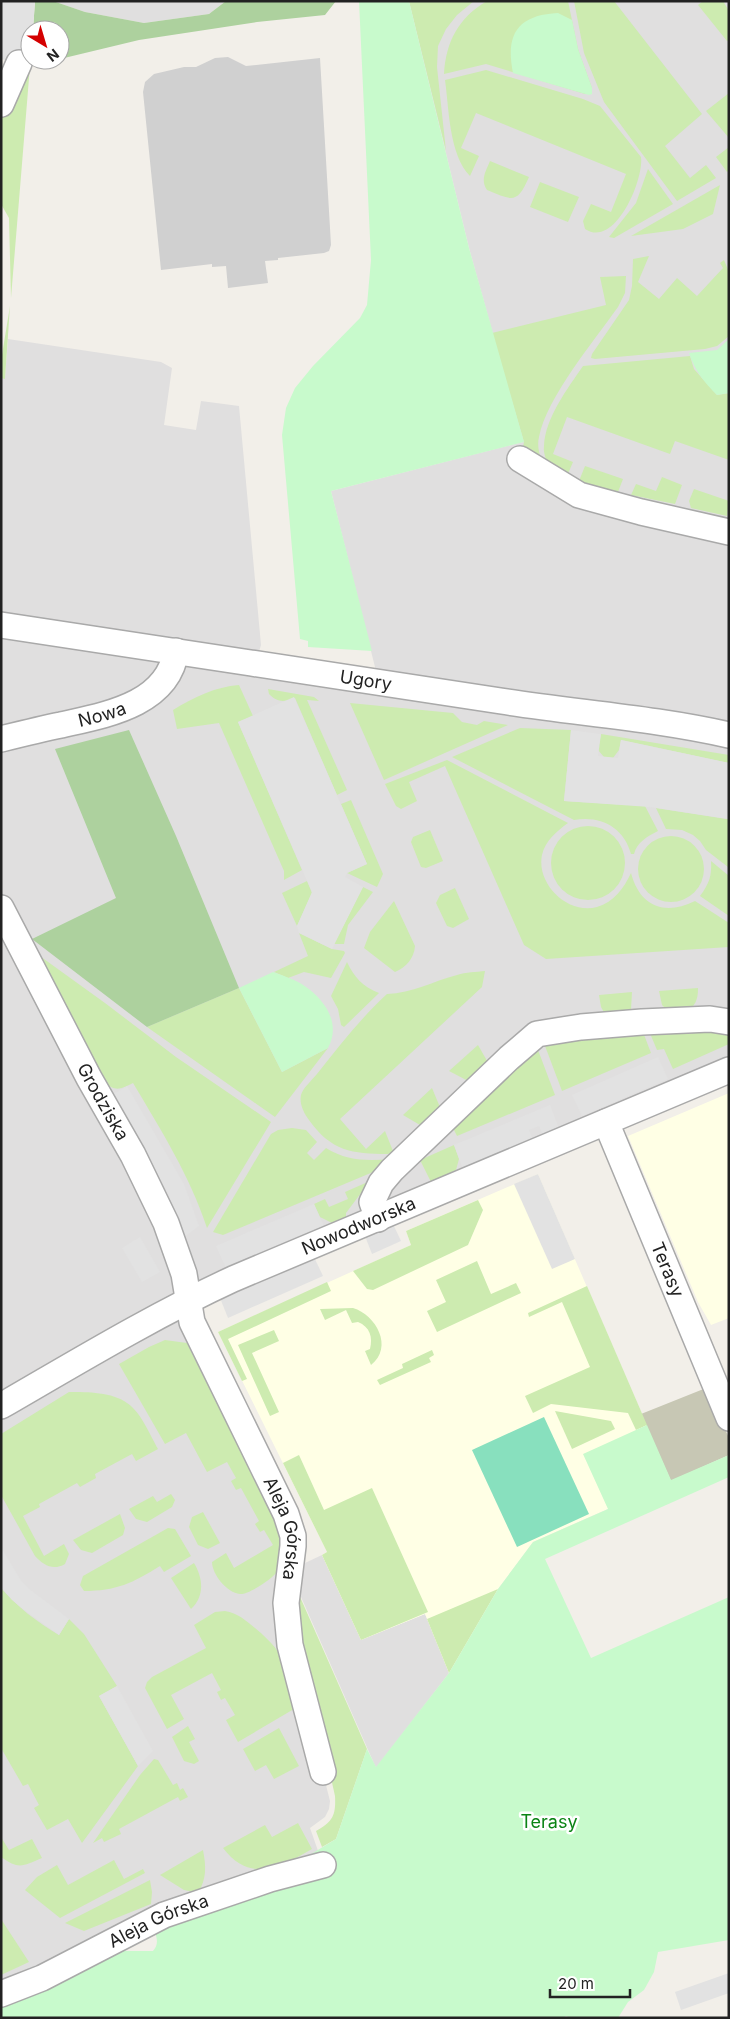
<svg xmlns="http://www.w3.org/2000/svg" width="730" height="2019" font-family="Inter,sans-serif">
  <rect width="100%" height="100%" fill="#f2efe9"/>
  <g fill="#e0dfdf">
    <path d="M53 1H226L209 14 144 23 85 12Z"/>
    <path d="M409 1H729V1070L188 1300 281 1502 313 1734 330 1801 329 1809 325 1817 310 1828 323 1865 1 1994V378H5L8 339 161 362 172 368 164 425 196 430 201 401 239 406 261 645 255 665 379 683 331 491 523 442 469 248Z"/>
    <path d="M322 1555 361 1640 425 1614 449 1673 376 1768 298 1590 305 1563Z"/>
  </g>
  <g fill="#ffffe5">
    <path d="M729 1093V1318L711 1325 698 1302 628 1136Z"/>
    <path d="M538 1174 671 1481 533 1542 498 1589 449 1673 425 1614 361 1640 322 1555 327 1552 218 1332 411 1245 406 1231Z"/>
  </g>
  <path fill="#d0d0d0" d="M228 57 246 66 320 58 331 245 329 251 324 253 278 258V260L265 261 268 283 228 288 226 266 212 267V264L161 270 143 92 145 82 154 74 184 67H196L215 58Z"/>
  <path fill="#c7c7b4" d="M706 1388 729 1438V1455L671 1481 641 1414Z"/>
  <g fill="#cdebb0">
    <path d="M409 1H474L457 15 446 29 438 46 437 67 446 151Z"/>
    <path d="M487 1H568L578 49 592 88V94H585L486 64 444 74C446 42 458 18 487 1Z"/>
    <path d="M574 1H614L702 114 665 146 690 178 706 165 716 178 677 201 604 102 584 53Z"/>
    <path d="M703 1H723L729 11V40L727 41 698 5Z"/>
    <path d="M30 66 11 298 9 218 1 204V120Z"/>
    <path d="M486 70 583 99 600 106 641 157C644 180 615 249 585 229L583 221 591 204 611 212 626 174 476 113 461 148 479 156 470 176C449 155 449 108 445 80Z"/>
    <path d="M729 93V138L706 111Z"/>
    <path d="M729 147V170L727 172 716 157Z"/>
    <path d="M490 161 529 177C517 205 512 200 487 190 480 180 486 171 490 161Z"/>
    <path d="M648 169 673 204 614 238 609 237 636 203Z"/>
    <path d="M540 182 579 197 568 222 530 207Z"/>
    <path d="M720 185 713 214 683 229 631 236Z"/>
    <path d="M649 256 638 282 659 299 677 278 697 296 723 268 720 263 724 260 729 272V336L717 346 705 349 595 359 591 358 592 354 629 300 632 286 633 259Z"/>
    <path d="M626 276 625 293 618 307C594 341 547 397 539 437 537 445 539 452 541 460L523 447 524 442 492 333 606 305 600 277Z"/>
    <path d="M10 306 5 379 1 378V361Z"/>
    <path d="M690 356 694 369 717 395 729 393V460L675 441 670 454 567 417 553 454 573 462 567 476 548 465C546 459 543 452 544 446 545 418 568 388 583 366Z"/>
    <path d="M585 466 623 479 618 492 589 486 579 481Z"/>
    <path d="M662 477 682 485 675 504 631 495 636 484 656 491Z"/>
    <path d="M694 489 729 501 727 516 691 508 689 501Z"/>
    <path d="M239 685 253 716 238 722 302 870 284 880V871L219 723 177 729 173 710C194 697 215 687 239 685Z"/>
    <path d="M268 689 314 697 319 701 307 700 347 790 337 795 295 698C284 702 278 703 269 694Z"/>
    <path d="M350 703 453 713 462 722 477 725 484 721 508 725 384 780Z"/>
    <path d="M520 728 571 730 564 801 645 806 658 831C648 836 637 842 634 854H631C624 827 600 815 574 820L452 757Z"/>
    <path d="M601 734 729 755V763L621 740 619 750 613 758 604 757 598 750Z"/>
    <path d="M447 760 568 823C557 831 545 841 542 855 536 884 568 915 597 907 614 902 624 888 631 873 640 907 665 916 695 901L729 923V947L546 959 524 945 445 766 409 782 417 801 401 809 396 806 385 784Z"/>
    <path d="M351 800 383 874 377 887 347 873 367 864 341 804Z"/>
    <path d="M656 808 727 819 729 813 728 867 706 850 700 841 693 835 682 830 666 829Z"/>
    <circle cx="588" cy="863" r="37"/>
    <path d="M430 830 443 861 426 868 421 867 411 842 413 837Z"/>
    <circle cx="671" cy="869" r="33"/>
    <path d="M711 861 729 876V916L700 896C709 884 712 876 711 861Z"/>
    <path d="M307 881 312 893 297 926 282 893Z"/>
    <path d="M363 887 373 892 348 925 344 944H334Z"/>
    <path d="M455 888 469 919 453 928 447 926 436 903 440 895Z"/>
    <path d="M394 901 415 946C414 959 406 967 395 972L364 948 370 932Z"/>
    <path d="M299 933 332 949 344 951 345 953 331 978 304 972 288 978 274 972 308 956Z"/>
    <path d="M37 954 105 1003 176 1057 271 1122 207 1228C190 1176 161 1130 133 1083 121 1089 116 1092 105 1083Z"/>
    <path d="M347 962C354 977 363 987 379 993L344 1027 341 1025 338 1009 331 996Z"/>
    <path d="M485 971 482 987 340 1119 366 1149 385 1131 393 1151 388 1154C352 1154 331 1151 309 1120 304 1113 299 1104 301 1095 303 1088 312 1080 317 1074 339 1046 361 1018 387 994 412 993 434 981 457 975 466 972 476 972 485 971Z"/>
    <path d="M239 988 282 1072 328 1048 275 1117 147 1027Z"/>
    <path d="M698 988C698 1001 695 1005 686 1013L667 1010 662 1005 659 991Z"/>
    <path d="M632 992 631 1010 626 1018 606 1016 601 1007 599 995Z"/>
    <path d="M649 1031 729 1032V1044L673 1069 664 1049 657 1050Z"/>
    <path d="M643 1032 651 1053 562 1091 542 1038Z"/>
    <path d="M535 1042 555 1095 457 1136 450 1122Z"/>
    <path d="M478 1045 490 1066 472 1083 449 1071Z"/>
    <path d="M432 1088 442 1112 425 1128 403 1115Z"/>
    <path d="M292 1128 306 1130 317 1142 307 1153 314 1160 326 1148C347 1161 367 1161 391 1159L385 1167 223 1235 213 1232 271 1134 278 1130Z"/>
    <path d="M454 1145 459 1159 456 1170 431 1182 420 1160Z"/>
    <path d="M370 1181 346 1213V1218L334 1224 320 1217 314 1204 325 1199 329 1207 348 1199 345 1192Z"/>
    <path d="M478 1200 483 1210 468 1245 373 1290 367 1289 353 1271 411 1245 406 1231Z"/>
    <path d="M477 1261 491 1294 516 1283 521 1293 437 1332 427 1311 446 1302 436 1280Z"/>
    <path d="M327 1282 331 1291 228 1339 247 1379 242 1381 218 1332Z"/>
    <path d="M587 1286 647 1425 636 1430 628 1413 551 1404 533 1413 525 1396 590 1367 562 1302 529 1317 528 1313Z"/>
    <path d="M353 1308C376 1315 394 1347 371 1365L365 1351 370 1349C373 1337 370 1327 358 1322L352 1323 346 1310 325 1320 320 1309Z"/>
    <path d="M274 1330 279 1341 252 1353 279 1412 270 1416 238 1345Z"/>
    <path d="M165 1340 187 1343 279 1528C281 1540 283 1557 278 1570 276 1577 248 1595 240 1594 227 1593 212 1574 212 1562L226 1553 234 1568 273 1545 264 1530 260 1532 255 1524 259 1521 241 1488 236 1490 231 1481 236 1478 227 1462 207 1472 186 1433 165 1444 119 1364 149 1347Z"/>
    <path d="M432 1350 434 1355 429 1358 431 1362 380 1385 377 1380 403 1368 402 1364Z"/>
    <path d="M69 1392C88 1392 112 1392 127 1403 141 1412 150 1435 158 1449L136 1461 132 1454 95 1474 96 1478 80 1487 77 1483 39 1504 40 1507 23 1516 44 1556 64 1544 69 1554 65 1564C53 1571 43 1565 35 1556L1 1495V1434Z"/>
    <path d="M555 1411 611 1421 615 1429 572 1449Z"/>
    <path d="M299 1455 324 1510 372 1488 428 1612 361 1640 322 1555 327 1552 283 1463Z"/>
    <path d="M171 1494 175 1500 172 1507 147 1522 136 1519 129 1509 153 1496 157 1502Z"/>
    <path d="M203 1512 220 1543 208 1549 198 1545 189 1527 192 1517Z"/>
    <path d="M120 1514 125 1528 123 1535 92 1553 81 1550 73 1540Z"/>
    <path d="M168 1528 175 1529 191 1556 164 1572 160 1566C133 1583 116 1591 84 1591L80 1585 83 1576Z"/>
    <path d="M194 1563C203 1578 205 1596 191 1609L171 1578Z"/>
    <path d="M1 1587C17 1607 37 1622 59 1635L69 1619 84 1634 117 1686 99 1696 138 1766 82 1843 68 1819 47 1830 34 1808 39 1805 28 1784 23 1786 1 1748Z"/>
    <path d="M498 1589 449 1673 427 1619Z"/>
    <path d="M297 1590 367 1749 336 1839 322 1847 316 1831C333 1822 336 1815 335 1796L301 1643Z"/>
    <path d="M225 1611C238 1613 245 1620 255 1628 289 1656 287 1669 294 1709L238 1742 226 1720 235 1715 225 1698 221 1700 217 1692 221 1690 212 1673 171 1695 184 1719 167 1729 145 1688 147 1682 152 1677 206 1648 194 1625 215 1612Z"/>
    <path d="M188 1726 195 1739 189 1742 199 1761 194 1764 184 1761 172 1737Z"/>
    <path d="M279 1728 299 1766 274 1779 266 1765 255 1771 243 1749Z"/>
    <path d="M154 1759 158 1760 173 1785 177 1783 180 1790 183 1788 188 1797 180 1801 178 1797 119 1829 121 1834 104 1842 102 1838 93 1843 140 1775Z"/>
    <path d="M298 1823 312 1849C281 1867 250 1884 223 1848L265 1825 272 1837Z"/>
    <path d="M1 1837 9 1850 32 1839 42 1858C23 1866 19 1870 1 1857Z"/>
    <path d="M203 1850C206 1866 207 1878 198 1893L184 1890 160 1875Z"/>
    <path d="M114 1860 124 1879 143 1869 145 1873 60 1918 25 1890 37 1877 57 1865 68 1885Z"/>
    <path d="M150 1880 152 1892 151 1904 84 1931 65 1923Z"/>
    <path d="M1 1919 29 1962 1 1975Z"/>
  </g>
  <g fill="#add19e">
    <path d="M35 1H53L85 12 144 23 209 14 226 1H336L325 15 257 22 139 40 60 59V30H33Z"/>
    <path d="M129 730 176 836 239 988 147 1027 32 939 116 898 55 749Z"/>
  </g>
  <g fill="#c8facc">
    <path d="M359 1H409L469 248 524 442 331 491 372 651 308 647V641L300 639 282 435 286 408 295 388 313 366 360 318 367 305 371 260Z"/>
    <path d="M558 13 572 20 578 49 592 88V94L589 95 513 73C505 34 518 15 558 13Z"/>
    <path d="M729 339V393L717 395C704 382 695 371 689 353L717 350Z"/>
    <path d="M273 972C284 976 297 980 306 987 326 1001 341 1024 328 1048L282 1072 239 988Z"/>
    <path d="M647 1425 671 1480 729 1455V1477L545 1559 591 1658 729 1597V1940L658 1952 654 1972 644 1990 628 2002 618 2018H571L566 2016 563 2018H1V2006L114 1951H153C161 1942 155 1933 151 1923L270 1879 336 1839 367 1749 376 1767 449 1673 498 1589 533 1542 608 1509 583 1454Z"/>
  </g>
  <path fill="#88e0be" d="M544 1417 589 1514 517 1547 472 1450Z"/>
  <g fill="#e2e2e2">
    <path d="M1 1H35L33 30H30V66L1 59Z"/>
    <path d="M294 697 367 864 347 873 345 877 363 887 332 949 299 933 297 926 312 892 238 722Z"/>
    <path d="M571 730 601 734 598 756 618 758 621 740 729 763 728 819 650 807 564 801Z"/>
    <path d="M658 1057 668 1079 582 1116 572 1095Z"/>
    <path d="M127 1086 184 1184 199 1226 183 1238 168 1193 112 1095Z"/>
    <path d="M550 1105 559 1129 543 1135 539 1126 529 1130 533 1140 463 1169 454 1145Z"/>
    <path d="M538 1174 575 1259 552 1269 514 1184Z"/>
    <path d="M314 1204 325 1229 227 1270 216 1246Z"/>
    <path d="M393 1224 401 1241 372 1254 365 1236Z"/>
    <path d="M140 1237 160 1272 142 1282 122 1248Z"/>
    <path d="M314 1257 323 1276 228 1318 220 1298Z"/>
    <path d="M1 1547 20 1579 28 1588 69 1619 59 1635 24 1610 12 1600 2 1589Z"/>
    <path d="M117 1686 153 1751 138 1766 99 1696Z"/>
    <path d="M729 1973V1993L681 2010 675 1992Z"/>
  </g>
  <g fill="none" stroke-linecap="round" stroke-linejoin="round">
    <defs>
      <g id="street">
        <path d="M1 104 19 63"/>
        <path d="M520 459 579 495 641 512 729 532"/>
        <path id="s1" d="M1 625C168 650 334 676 501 701 577 713 654 718 729 735"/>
        <path id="s2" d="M1 739C21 734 41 729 61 725 105 715 168 705 176 651"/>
        <path id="s3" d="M1 908 89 1078 133 1155 166 1223 184 1274 192 1322 286 1514 293 1536V1546L286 1603 290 1645 323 1772"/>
        <path id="s4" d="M606 1122 729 1418"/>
        <path d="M378 1219 372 1202 381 1183 392 1170 509 1058 537 1034 581 1027 642 1022 710 1019 729 1022"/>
        <path id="s5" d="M1 1406C77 1362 153 1316 233 1279L729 1070"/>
        <path id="s6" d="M1 1994 42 1978 164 1915 270 1879 323 1865"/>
      </g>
    </defs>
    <use href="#street" stroke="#a9a9a9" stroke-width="28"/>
    <use href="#street" stroke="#fff" stroke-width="25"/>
  </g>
  <g text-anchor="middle" stroke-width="5" stroke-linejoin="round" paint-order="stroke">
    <g font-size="18" fill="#222" stroke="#fff">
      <text dy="6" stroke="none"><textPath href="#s1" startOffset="369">Ugory</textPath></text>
      <text dy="6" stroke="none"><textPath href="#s2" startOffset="104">Nowa</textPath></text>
      <text dy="6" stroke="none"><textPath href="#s3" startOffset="219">Grodziska</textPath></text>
      <text dy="6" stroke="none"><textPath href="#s5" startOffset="401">Nowodworska</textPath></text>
      <text dy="6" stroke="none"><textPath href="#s4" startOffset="160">Terasy</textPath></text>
      <text dy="6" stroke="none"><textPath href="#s3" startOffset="686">Aleja Górska</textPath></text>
      <text dy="6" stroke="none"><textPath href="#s6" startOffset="174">Aleja Górska</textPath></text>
    </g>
    <g font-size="18" fill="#0c8416" stroke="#fff">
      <text x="549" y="1828">Terasy</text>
    </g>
  </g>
  <rect width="730" height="2019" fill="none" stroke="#222222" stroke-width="5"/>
  <g transform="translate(45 45) rotate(142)"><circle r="24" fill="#ffffff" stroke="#a7a7a7"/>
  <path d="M0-4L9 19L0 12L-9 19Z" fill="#d40000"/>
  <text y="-8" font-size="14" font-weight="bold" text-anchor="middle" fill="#222222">N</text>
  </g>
  <path d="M550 1989v8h80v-8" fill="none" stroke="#222222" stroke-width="2.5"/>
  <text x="558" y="1989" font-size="15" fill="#222222" stroke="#ffffff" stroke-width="4" paint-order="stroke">20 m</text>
</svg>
